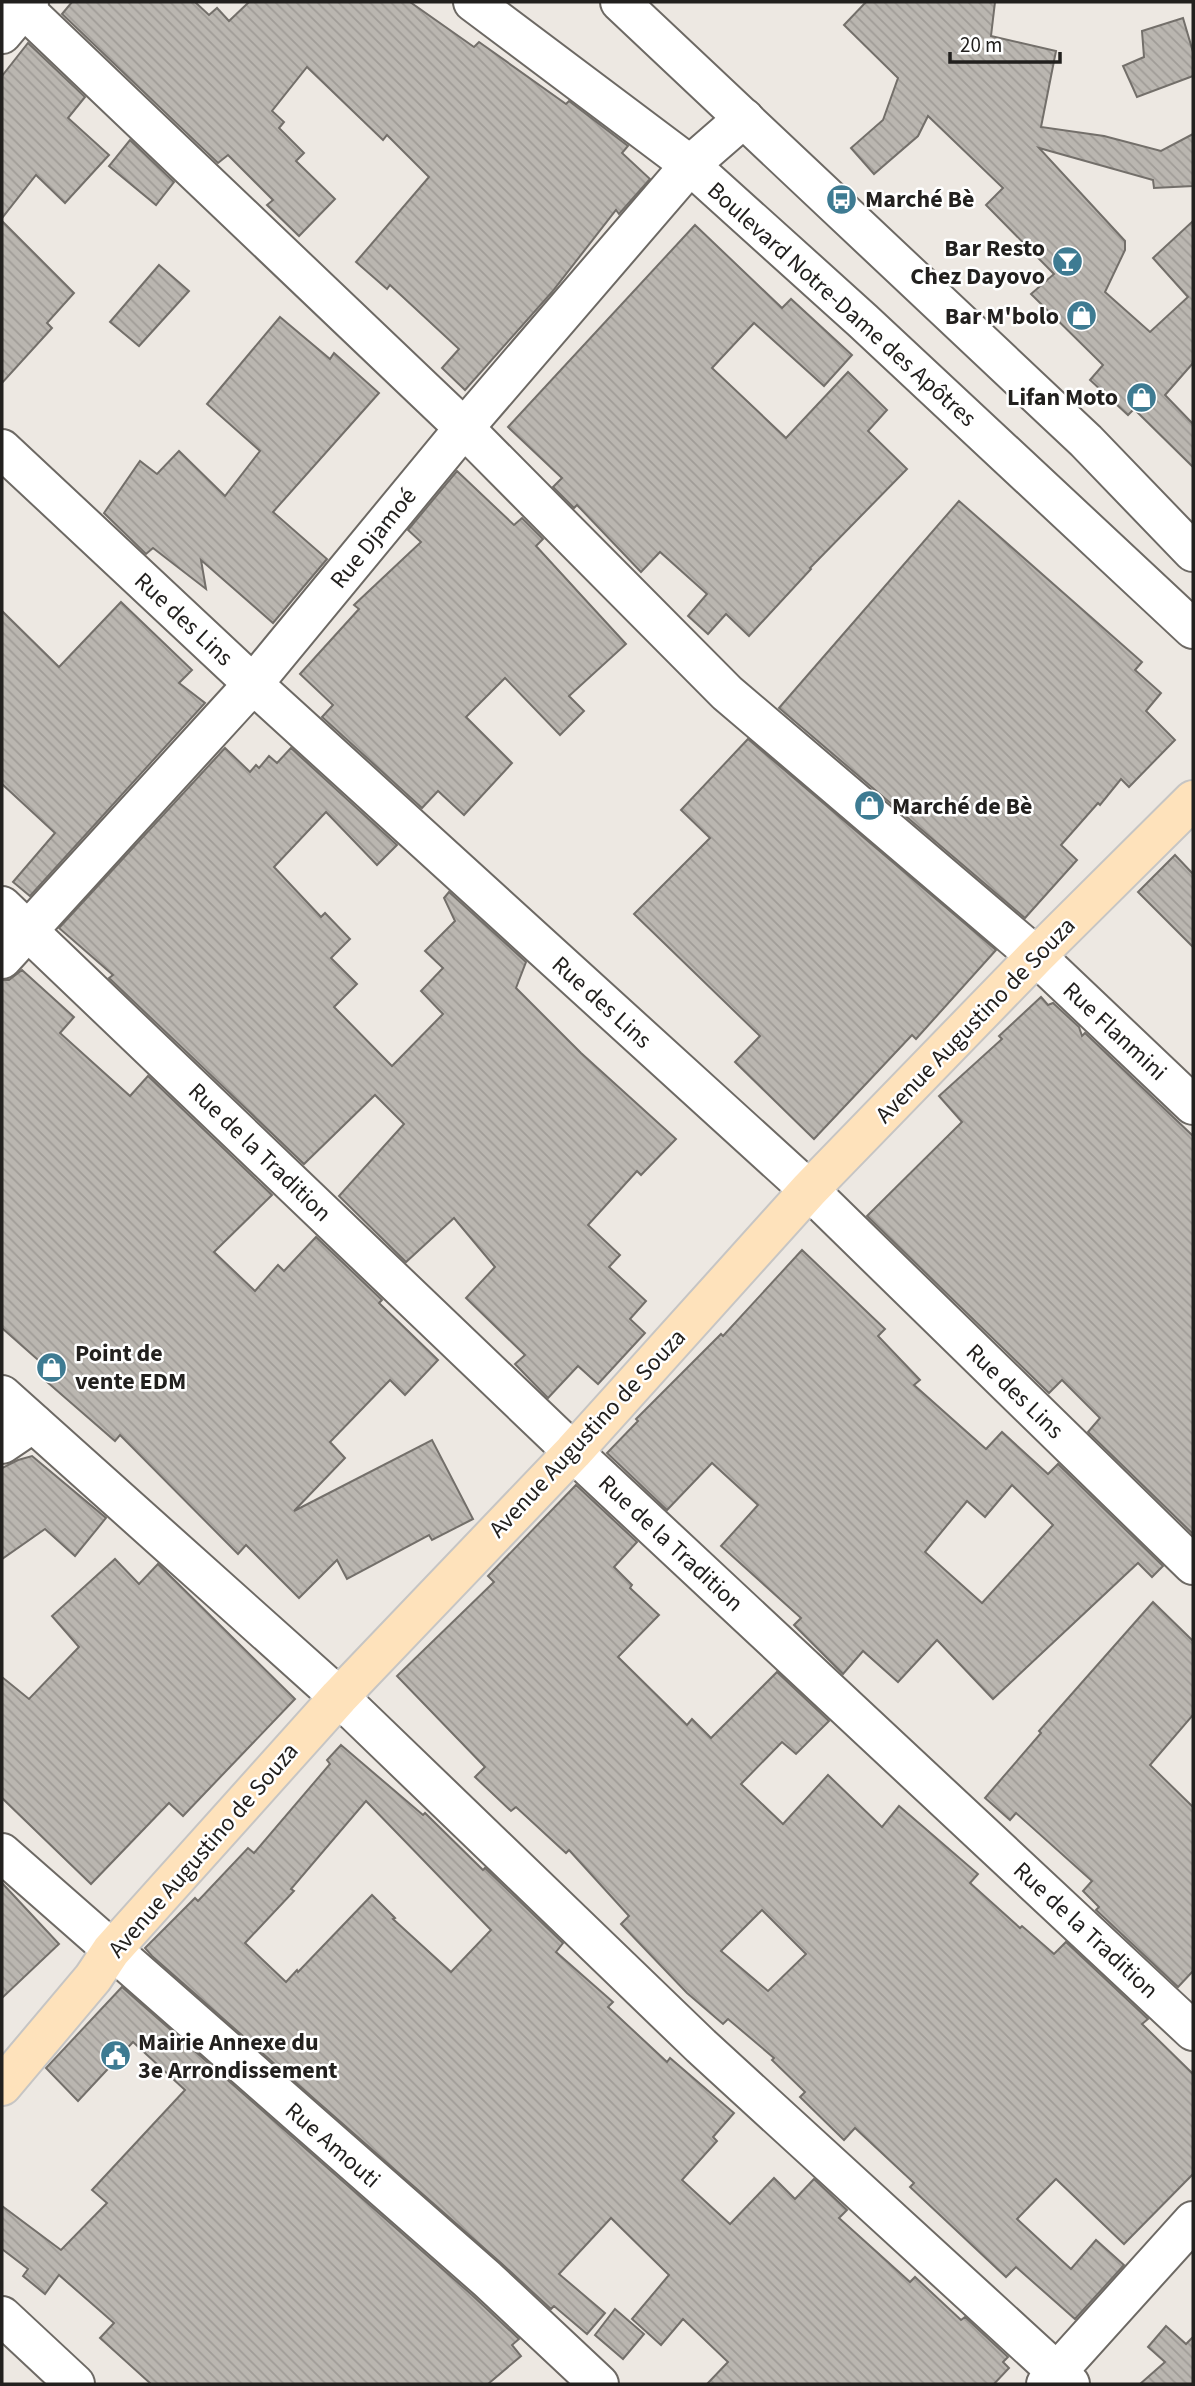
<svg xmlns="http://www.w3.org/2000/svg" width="1195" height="2386" font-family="'Source Sans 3',sans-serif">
  <defs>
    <pattern id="building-back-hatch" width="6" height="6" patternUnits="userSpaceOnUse" patternTransform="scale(1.75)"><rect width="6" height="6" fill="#bab6b0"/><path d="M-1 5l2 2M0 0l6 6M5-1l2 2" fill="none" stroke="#a09c97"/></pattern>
  </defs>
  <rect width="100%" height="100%" fill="#ede8e2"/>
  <g fill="url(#building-back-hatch)" stroke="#736f6a" stroke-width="2" fill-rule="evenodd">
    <path d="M72 2H195L209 15 217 8 229 21 249 2H410L474 47 479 42 566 104 569 101 628 146 622 153 650 179 619 214 616 210 552 292 465 390 442 368 459 349 390 285 387 289 356 262 429 177 387 135 383 140 307 67 272 111 284 122 279 128 304 153 296 161 335 199 299 236 267 205 273 200 228 155 218 163 62 14Z"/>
    <path d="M866 2H995L991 36 1056 51 1041 127 1104 136 1161 151 1193 134V186L1154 188 1153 180 1039 148 1125 241V250L1105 292 1150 332 1188 297 1153 258 1193 221V363L1165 395 1193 424V467L1134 409 1128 415 1090 380 1103 365 1031 294 1054 274 986 205 1003 188 928 116 918 136 874 174 851 148 883 120 898 78 844 25Z"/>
    <path d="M1183 18 1193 52V76L1137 97 1123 66 1144 57 1142 31Z"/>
    <path d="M28 43 85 97 68 118 109 155 65 203 36 175 2 218V76Z"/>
    <path d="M130 140 174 182 156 205 109 166Z"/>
    <path d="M2 221 74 293 47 323 52 328 2 383Z"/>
    <path d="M695 225 782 308 791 299 852 355 824 386 754 323 712 368 786 438 848 372 887 410 868 431 907 469 810 568 811 569 749 636 726 614 708 634 688 616 707 594 660 552 641 572 577 505 574 508 553 487 562 478 508 427Z"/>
    <path d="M159 265 189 291 139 346 110 322Z"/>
    <path d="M280 317 330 359 334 353 379 393 273 512 327 559 273 623 201 560 206 589 153 548 146 554 104 513 140 461 157 474 179 451 225 496 260 451 207 404Z"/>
    <path d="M457 471 514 525 522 518 543 539 536 546 626 644 569 696 584 711 560 735 505 678 466 717 512 763 464 815 438 791 422 808 322 717 333 705 300 674 359 609 354 605 421 542 408 530Z"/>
    <path d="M959 501 1142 662 1135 670 1161 693 1146 711 1175 740 1129 787 1121 779 1100 805 1098 803 1061 845 1077 860 1025 918 779 708Z"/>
    <path d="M121 602 192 670 179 683 205 703 30 896 13 882 55 833 2 784V611L59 667Z"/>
    <path d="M748 739 996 950 916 1039 912 1035 814 1139 735 1062 760 1036 634 914 710 838 681 810Z"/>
    <path d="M225 748 250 772 256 765 259 768 269 756 277 763 291 748 397 845 377 865 326 812 274 867 321 917 325 913 350 939 331 958 357 984 334 1007 392 1066 443 1014 421 991 443 968 425 951 455 921 444 898 449 892 526 962 516 988 581 1053 676 1139 641 1175 637 1171 588 1225 620 1255 609 1267 646 1301 630 1319 645 1333 598 1384 578 1366 548 1398 515 1364 525 1355 466 1298 495 1267 454 1218 406 1262 339 1196 404 1124 375 1095 304 1164 109 978 113 975 59 928Z"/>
    <path d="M1175 855 1193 874V947L1138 892Z"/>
    <path d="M22 970 74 1017 60 1033 130 1096 148 1076 272 1195 214 1252 255 1291 278 1265 284 1271 316 1237 382 1300 379 1303 438 1360 405 1395 390 1380 330 1442 345 1458 294 1511 432 1440 473 1519 432 1540 429 1535 347 1579 337 1560 299 1598 246 1545 238 1554 120 1435 115 1441 47 1382 54 1374 2 1328V980H9Z"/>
    <path d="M1041 997 1048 1005 1053 1003 1079 1027 1082 1036 1085 1033 1193 1136V1534L1088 1432 1100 1418 1062 1380 1049 1393 867 1216 962 1122 939 1096 1002 1039 999 1036Z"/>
    <path d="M802 1250 885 1329 878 1336 920 1380 914 1385 986 1449 1002 1432 1048 1474 1058 1464 1163 1566 1152 1577 1138 1563 993 1699 937 1640 898 1682 863 1651 843 1674 794 1625 801 1618 721 1546 758 1505 712 1463 667 1510 607 1453 638 1421 636 1419 721 1334 723 1336ZM1012 1485 1053 1525 982 1603 925 1552 967 1501 985 1517Z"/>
    <path d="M32 1456 106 1518 75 1556 45 1529 2 1559V1468L18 1460Z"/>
    <path d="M576 1485 637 1542 614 1567 632 1585 630 1588 659 1615 618 1657 687 1725 692 1719 711 1738 777 1672 829 1721 796 1754 782 1742 741 1784 783 1824 828 1775 882 1827 899 1806 978 1874 970 1883 1020 1928 1022 1926 1054 1954 1066 1942 1148 2019 1142 2024 1193 2074V2174L1124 2244 1056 2179 1017 2219 1071 2269 1096 2240 1124 2265 1075 2319 1016 2267 1006 2277 910 2187 914 2183 855 2128 844 2140 800 2097 805 2092 772 2060 774 2058 728 2019 723 2024 687 1993 621 1924 629 1916 569 1850 566 1853 516 1807 511 1811 475 1777 485 1767 397 1676 494 1582 488 1576ZM762 1910 806 1954 768 1991 721 1951Z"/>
    <path d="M115 1559 139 1584 158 1564 295 1699 183 1816 169 1803 91 1884 2 1798V1677L29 1699 79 1647 52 1616Z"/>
    <path d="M1153 1602 1193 1641V1715L1150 1765 1193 1807V1971L1178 1987 1096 1910 1099 1907 1083 1891 1092 1881 1016 1813 1010 1820 985 1798 1041 1733 1039 1731Z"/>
    <path d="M341 1745 423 1815 425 1813 483 1870 485 1868 563 1943 556 1952 613 2002 608 2007 667 2062 670 2058 734 2113 713 2137 717 2141 682 2180 730 2224 774 2178 795 2199 814 2179 847 2210 839 2218 910 2282 915 2277 961 2320 965 2317 1008 2357 1003 2362 1009 2368 994 2384H707L728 2362 683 2319 661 2345 632 2319 669 2275 611 2218 559 2274 605 2313 587 2334 554 2306 551 2309 501 2263 152 1956 145 1948 195 1898 198 1901 248 1848 254 1853 330 1764 327 1760ZM366 1801 491 1930 451 1972 393 1919 395 1918 372 1895 298 1972 297 1970 286 1982 245 1943 294 1891 291 1889Z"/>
    <path d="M2 1883 59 1944 2 1998Z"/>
    <path d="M122 1987 472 2295 519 2339 512 2345 521 2356 488 2384H151L100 2338 114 2323 59 2275 45 2294 23 2276 28 2269 2 2249V2206L61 2250 107 2203 92 2190 185 2090 133 2042 78 2101 46 2068Z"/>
    <path d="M615 2309 644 2334 623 2359 595 2335Z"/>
    <path d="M1166 2326 1186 2344 1193 2337V2384H1140L1165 2362 1148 2347Z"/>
  </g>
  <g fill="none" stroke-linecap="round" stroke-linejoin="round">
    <defs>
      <g id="minor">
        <path d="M17 2 464 428 727 693 1036 956 1193 1105"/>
        <path d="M473 2 690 165 863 321 1193 629"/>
        <path d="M620 2 1086 441 1193 552"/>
        <path d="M2 34 29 2"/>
        <path d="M2 449 253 684 809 1190 1193 1565"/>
        <path d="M2 906 573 1452 1193 2031"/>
        <path d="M2 959 253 684 464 428 690 165 744 118"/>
        <path d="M2 1395 339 1697 701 2046 1070 2384"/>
        <path d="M2 1444 33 1423"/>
        <path d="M2 1853 487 2279 599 2384"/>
        <path d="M2 2316 75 2384"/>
        <path d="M1046 2384 1193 2221"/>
      </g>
      <path id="major" d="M2 2086 93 1978 111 1951 339 1697 573 1452 809 1190 1036 956 1193 800"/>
    </defs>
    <use href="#minor" stroke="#6d6964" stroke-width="42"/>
    <use href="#major" stroke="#c6c5c4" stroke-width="42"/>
    <use href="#minor" stroke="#fff" stroke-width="38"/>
    <use href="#major" stroke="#fee2bb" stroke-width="38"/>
  </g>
  <defs>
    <symbol id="bus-disc" viewBox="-11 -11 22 22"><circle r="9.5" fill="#3e7b92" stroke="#fff"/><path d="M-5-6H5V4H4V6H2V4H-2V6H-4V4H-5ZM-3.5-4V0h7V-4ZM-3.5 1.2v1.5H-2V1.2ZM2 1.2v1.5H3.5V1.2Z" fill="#fff"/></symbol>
    <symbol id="bar-disc" viewBox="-11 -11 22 22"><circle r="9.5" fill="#3e7b92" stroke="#fff"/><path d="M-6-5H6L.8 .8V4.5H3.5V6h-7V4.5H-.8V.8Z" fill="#fff"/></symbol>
    <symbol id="shop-disc" viewBox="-11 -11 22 22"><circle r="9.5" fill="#3e7b92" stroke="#fff"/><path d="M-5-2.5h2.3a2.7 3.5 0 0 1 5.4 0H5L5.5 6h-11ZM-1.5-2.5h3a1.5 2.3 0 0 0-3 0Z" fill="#fff"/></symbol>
    <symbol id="civic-disc" viewBox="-11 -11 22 22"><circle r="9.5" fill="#3e7b92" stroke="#fff"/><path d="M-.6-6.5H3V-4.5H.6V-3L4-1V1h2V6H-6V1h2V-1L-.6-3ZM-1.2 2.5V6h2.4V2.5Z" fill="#fff"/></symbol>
  </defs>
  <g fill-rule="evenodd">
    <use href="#bus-disc" x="824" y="182" width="35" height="35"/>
    <use href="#bar-disc" x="1050" y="244" width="35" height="35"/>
    <use href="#shop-disc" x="1064" y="298" width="35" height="35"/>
    <use href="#shop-disc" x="1124" y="380" width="35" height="35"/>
    <use href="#shop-disc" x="852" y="788" width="35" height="35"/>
    <use href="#shop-disc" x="34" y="1350" width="35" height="35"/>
    <use href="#civic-disc" x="98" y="2038" width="35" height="35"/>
  </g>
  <g text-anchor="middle" stroke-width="5" stroke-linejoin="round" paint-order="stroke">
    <g font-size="24" font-weight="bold" fill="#22201e" stroke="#fff" text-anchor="start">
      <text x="865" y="207">Marché Bè</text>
      <text x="1045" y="256" text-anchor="end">Bar Resto<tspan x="1045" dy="28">Chez Dayovo</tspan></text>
      <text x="1059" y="324" text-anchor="end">Bar M'bolo</text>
      <text x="1118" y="405" text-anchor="end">Lifan Moto</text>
      <text x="892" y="814">Marché de Bè</text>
      <text x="75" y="1361">Point de<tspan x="75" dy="28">vente EDM</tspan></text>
      <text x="138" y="2050">Mairie Annexe du<tspan x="138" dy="28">3e Arrondissement</tspan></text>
    </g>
    <g font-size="24" fill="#22201e" stroke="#fff">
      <text transform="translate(842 304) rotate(42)" y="8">Boulevard Notre-Dame des Apôtres</text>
      <text transform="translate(373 538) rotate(-51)" y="8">Rue Djamoé</text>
      <text transform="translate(184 619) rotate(43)" y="8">Rue des Lins</text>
      <text transform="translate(602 1002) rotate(42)" y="8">Rue des Lins</text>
      <text transform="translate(975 1020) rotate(-46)" y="8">Avenue Augustino de Souza</text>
      <text transform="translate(1115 1031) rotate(43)" y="8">Rue Flanmini</text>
      <text transform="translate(260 1152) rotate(44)" y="8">Rue de la Tradition</text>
      <text transform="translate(1015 1391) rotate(44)" y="8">Rue des Lins</text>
      <text transform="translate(587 1433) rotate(-47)" y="8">Avenue Augustino de Souza</text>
      <text transform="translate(671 1543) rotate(43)" y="8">Rue de la Tradition</text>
      <text transform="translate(203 1850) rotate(-49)" y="8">Avenue Augustino de Souza</text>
      <text transform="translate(1086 1930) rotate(43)" y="8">Rue de la Tradition</text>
      <text transform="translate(333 2145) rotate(41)" y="8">Rue Amouti</text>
    </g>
  </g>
  <rect width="1195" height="2386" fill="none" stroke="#22201e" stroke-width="7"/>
  <path d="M950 52v10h110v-10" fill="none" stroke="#22201e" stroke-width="3.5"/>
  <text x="960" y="52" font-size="21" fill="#22201e" stroke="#ffffff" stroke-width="5" paint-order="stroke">20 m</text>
</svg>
